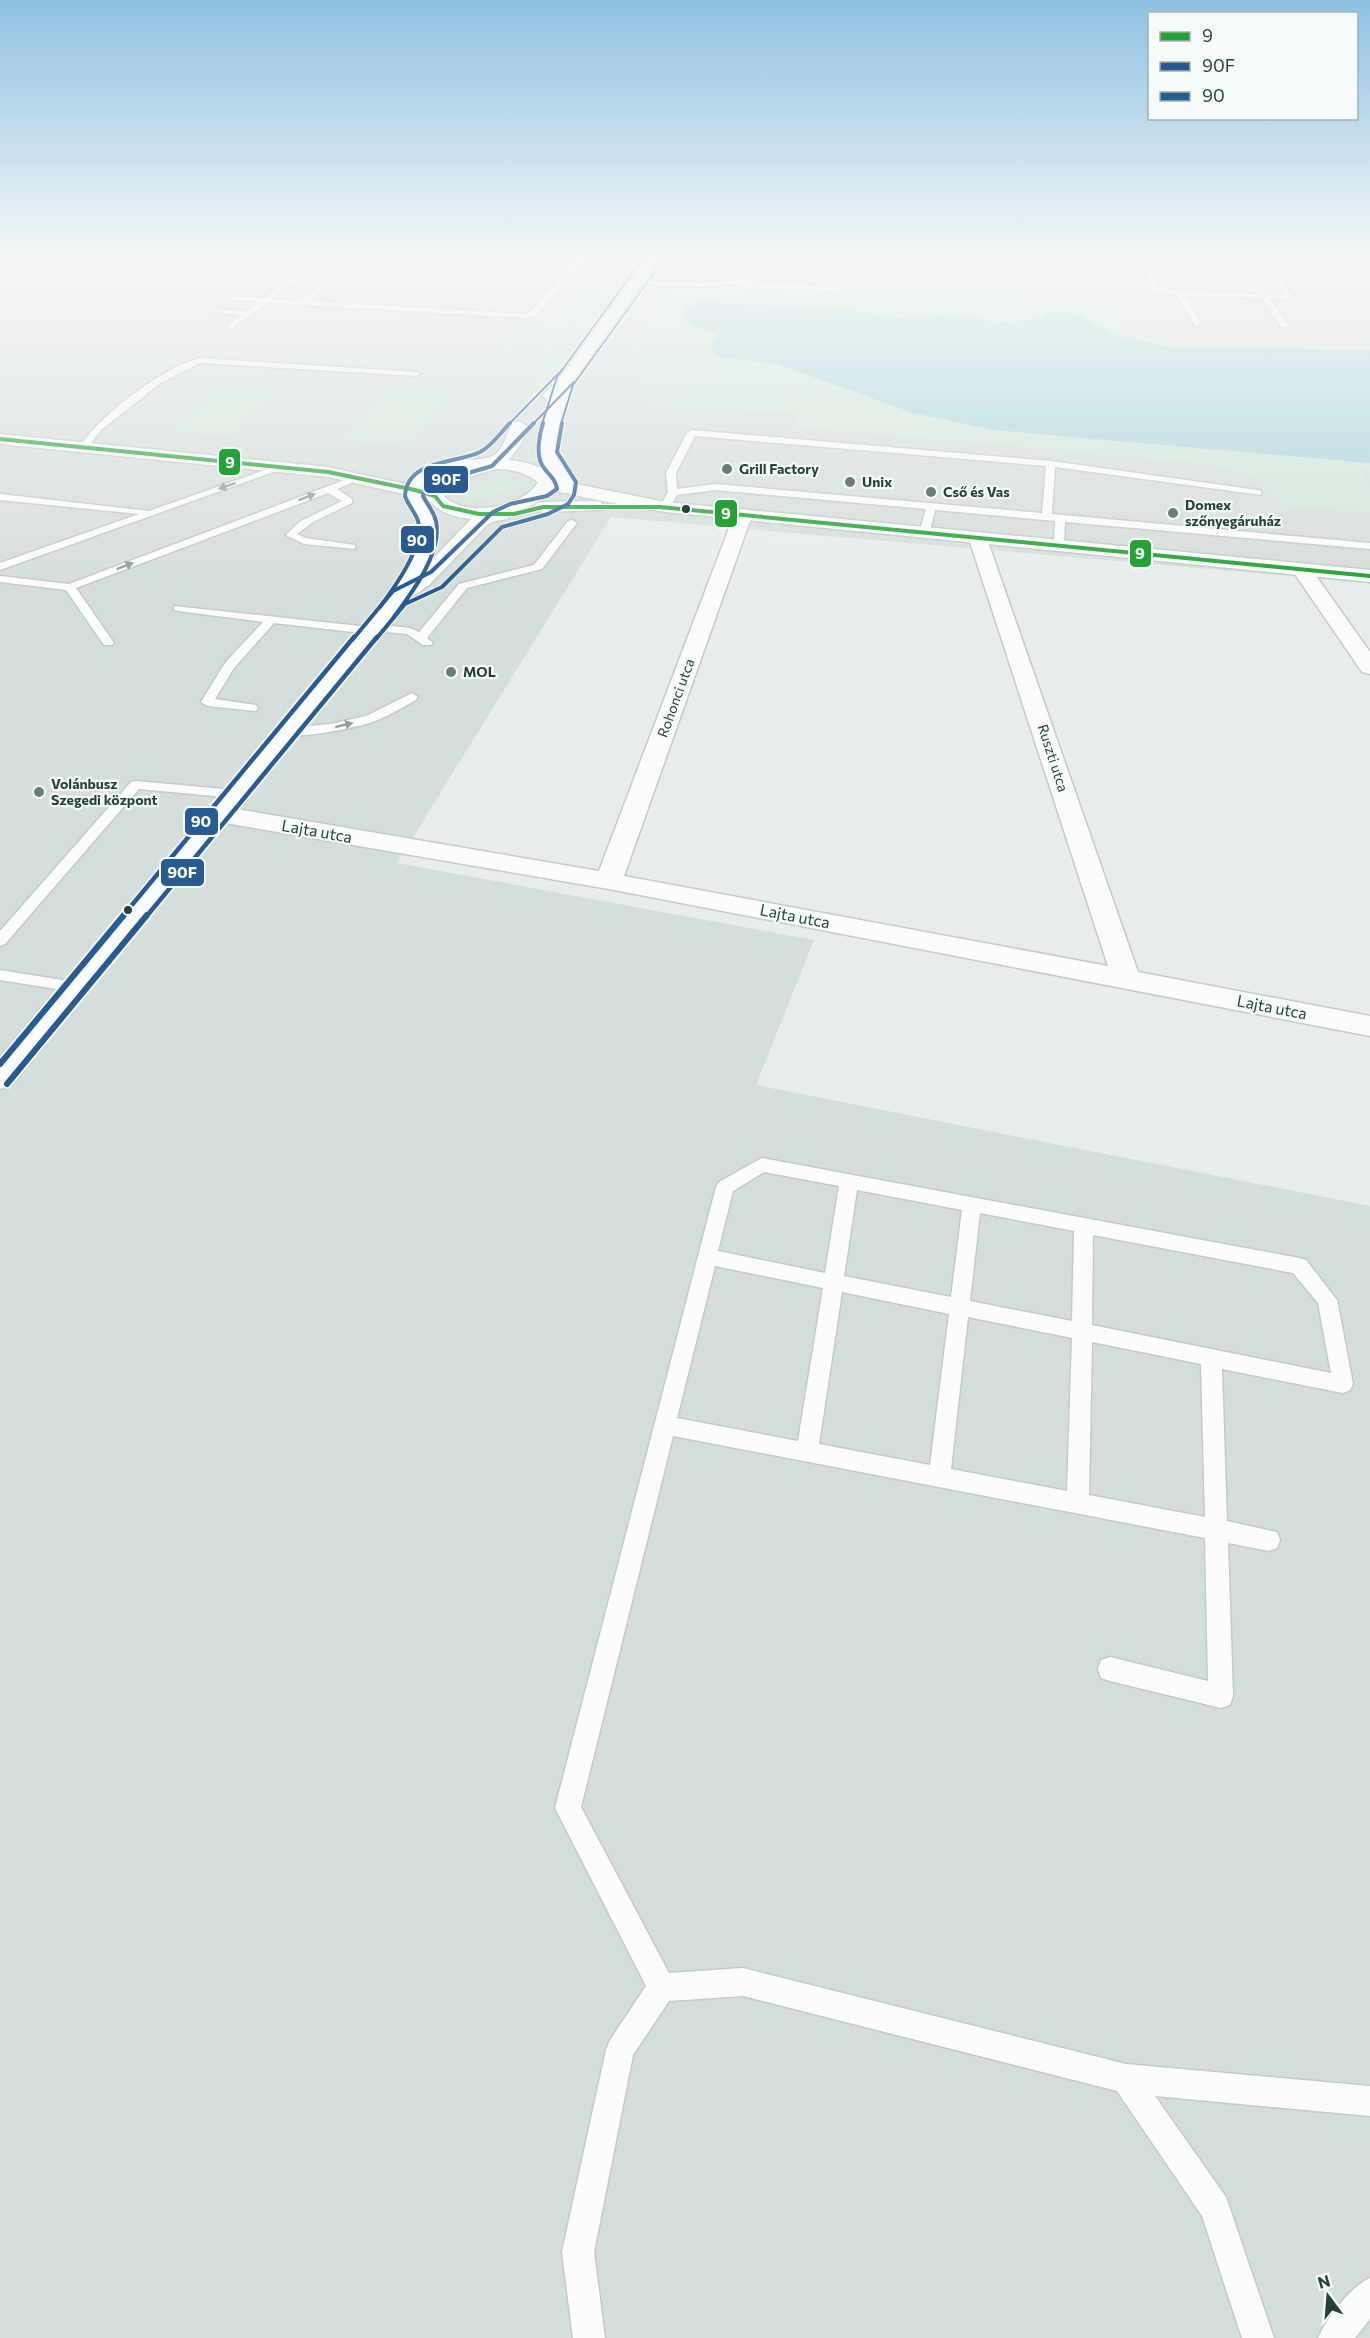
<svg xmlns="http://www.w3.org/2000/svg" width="1370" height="2338" font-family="Commissioner,sans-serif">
  <rect width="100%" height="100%" fill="#e8edeb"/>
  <path fill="#d6dedb" d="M0 257H1370V583L611 517 397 863 814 940 756 1085 1370 1206V2338H0Z"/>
  <g fill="#d1e6d8">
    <path d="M627 257 638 262V269L554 384 533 405 520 404 518 400Z"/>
    <path d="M601 262 617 263 600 285 582 284Z"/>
    <path d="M671 289 1107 296 1123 338 1044 318 1002 322 943 314 901 318 841 308 701 302 699 329 719 334 720 357 777 364 913 413 994 430 1370 463V470H1362L1370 492V513L1283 506 1265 480 1214 464 796 427V413L643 403 635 349Z"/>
    <path d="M575 292 594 293 547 353 502 351 529 322 549 323Z"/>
    <path d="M223 388 275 391 226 436 171 432Z"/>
    <path d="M388 390 451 394 407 446 340 440Z"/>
    <path d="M496 477 510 478 519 485 507 493 490 494 486 501 472 500 463 495 464 490 476 484 491 483Z"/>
  </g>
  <path fill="#a9d4db" d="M701 302 841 308 901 318 943 314 1002 322 1044 318 1048 313 1062 311 1078 314 1113 334 1167 347 1370 350V463L994 430 913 413 777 364 720 357 710 349 718 334C705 330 690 329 683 317L687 307Z"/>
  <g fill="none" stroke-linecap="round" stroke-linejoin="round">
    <defs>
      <g id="service">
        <path d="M316 257H324L272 299 301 301 355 257H362L310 301 525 314 530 312 578 257H585L536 316 525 318 267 303 231 329H228V325L241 316 211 311 215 309 246 311 258 302 232 300 229 296 264 298Z"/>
        <path d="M1115 257H1122L1125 263 1147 267 1273 270 1286 267 1279 257H1286L1295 268 1277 273 1293 297 1289 299H1270L1289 326 1282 328 1262 298 1185 296 1202 324 1195 326 1177 296 1152 289 1144 271 1121 266ZM1152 271 1271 274 1284 295 1180 292 1158 286Z"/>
        <path d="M754 270 761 272 754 283H749L838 287 842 289 838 291 738 287 735 284 702 287 637 284 633 282 637 280 702 283 749 279Z"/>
        <path d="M199 358 416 372 420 374 416 376 200 363 162 382 101 430 87 449H81L79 447C105 411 157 372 199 358Z"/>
        <path d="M692 430 1051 461 1258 490 1261 491V495L1055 467 1052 514 1370 543V549L1065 522 1064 547 1059 550 1054 547 1055 521 935 510 929 534 924 537 919 534 926 509 715 490 677 495 669 509H661L660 507 668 492 666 473 687 433ZM695 436 1046 466 1042 513 715 484 677 489 676 473Z"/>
        <path d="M279 465 287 467 0 570V563L139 514 0 500V494L149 511Z"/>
        <path d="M355 476 363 478 337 489 352 499V503L313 522 297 534 306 538 355 545V549L304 544 286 535 299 522 342 501 328 493 76 588 114 643 112 645H104L66 590 0 582V576L69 584Z"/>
        <path d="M572 520 577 523 542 569 467 588 427 638 433 643 431 645H423L407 634 375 631 370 634 274 623 234 668 215 699 256 705 258 708 256 711 207 706 201 702 225 663 263 622 178 611 174 610V606L369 627 374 624 410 628 419 632 459 584 534 565 568 521Z"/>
        <path d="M412 693 418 697 416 700C403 707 389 716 375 721 360 727 290 742 280 732L286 728 330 724 366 716Z"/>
        <path d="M136 781 235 790 242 794 235 798 139 789 5 944 0 946V931L131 782Z"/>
        <path d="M0 970 75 982 81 983 83 987 81 991 75 992 0 980Z"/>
        <path d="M762 1158 1299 1258 1306 1260 1337 1300 1353 1384 1350 1390 1343 1393 1222 1369 1227 1521 1277 1532 1280 1540 1277 1548 1269 1551 1228 1543 1233 1696 1230 1705 1221 1708 1110 1681 1101 1678 1098 1669 1101 1660 1110 1657 1208 1681 1205 1538 673 1436 581 1807 669 1973 743 1968 1126 2064 1370 2086V2116L1155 2096 1226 2197 1274 2338H1242L1202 2216 1117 2091 743 1996 669 2001 633 2055 594 2252 605 2338H573L562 2252 606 2050 610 2040 646 1986 555 1808 716 1187 719 1182ZM764 1172 839 1186 825 1273 718 1251 733 1191ZM857 1190 962 1210 951 1297 844 1276ZM980 1213 1074 1231 1072 1321 970 1301ZM1093 1235 1293 1273 1318 1303 1331 1373 1092 1325ZM715 1266 823 1288 798 1441 677 1418ZM842 1292 949 1314 930 1465 819 1444ZM968 1317 1072 1338 1067 1491 951 1469ZM1092 1342 1201 1364 1205 1517 1089 1495Z"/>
        <path d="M1370 2278V2319L1355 2338H1318C1326 2319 1351 2286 1370 2278Z"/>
      </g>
      <g id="minor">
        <path d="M0 434 328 467 441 492 444 496 441 500 435 501 328 477 0 444Z"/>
        <path d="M743 509 750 511 752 515 624 876 1108 966 969 539 971 535H985L987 539 1138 972 1370 1016V1036L609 889 219 822 210 819 206 814 210 809 219 806 599 871 734 515 736 511Z"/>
        <path d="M1302 564 1309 566 1370 652V674L1362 672 1292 570 1295 566Z"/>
      </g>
      <g id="tertiary">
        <path d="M547 476 571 483 665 502 1370 570V582L665 512C644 508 548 494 538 481L541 477Z"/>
        <path d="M595 501 601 502 604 506 601 510 543 512 537 511 534 507 537 503 543 502Z"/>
      </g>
      <g id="secondary">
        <path d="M648 257H661L573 381 560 419 555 448 558 461 574 479 576 489 573 493H561L556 479 541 461 538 448 541 429 550 401 542 396 560 378Z"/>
        <path d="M519 421 527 426 521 444 509 460C527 462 545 466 556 481 547 501 529 507 510 514L508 519 494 521 487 525 429 585 406 601 11 1086 0 1089V1057L390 595C399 577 425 539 417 519 415 511 408 506 405 498 405 472 443 463 463 460 471 459 483 460 491 457 505 450 505 434 513 423ZM495 469C511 469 525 472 538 482 524 508 465 518 444 496 454 478 478 475 495 469ZM441 477 435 482 426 496C437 512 452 517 471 519L424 568C431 553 443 531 434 515 429 508 424 503 423 493L432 482Z"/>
      </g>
    </defs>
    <use href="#service" stroke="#c5cac8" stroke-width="3"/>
    <use href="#minor" stroke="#c5cac8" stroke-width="3"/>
    <use href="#tertiary" stroke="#c5cac8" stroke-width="3"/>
    <use href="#secondary" stroke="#c3cbc8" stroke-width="3"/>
    <use href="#service" fill="#fcfcfc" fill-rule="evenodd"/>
    <use href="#minor" fill="#fcfcfc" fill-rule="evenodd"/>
    <use href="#tertiary" fill="#fcfcfc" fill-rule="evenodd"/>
    <use href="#secondary" fill="#fcfcfc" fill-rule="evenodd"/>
    <defs>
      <path id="bus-1" d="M0 439 328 472 415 490 435 496 443 506 479 514H514L543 507H660L1370 576"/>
      <g id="bus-2-far3">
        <path d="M533 424 574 382"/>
        <path d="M561 424 573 385 662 262"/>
      </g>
      <g id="bus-2-far2">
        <path d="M394 617C411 594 443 552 436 521 434 512 427 504 423 496L424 492 441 481 492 466 534 423"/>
        <path d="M376 639 405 604 442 587 502 527 548 514 568 504 574 495 576 482 557 452 562 423"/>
      </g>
      <path id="bus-2-far1" d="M146 917 377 637"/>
      <path id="bus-2" d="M7 1084 147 915"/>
      <g id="bus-3-far3">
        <path d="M509 424 562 370"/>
        <path d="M542 424 557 377 644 257"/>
      </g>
      <g id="bus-3-far2">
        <path d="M380 607C394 588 425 546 418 521 415 512 408 505 405 496 407 459 456 464 480 452 492 446 501 432 510 423"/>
        <path d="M353 639 393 591 431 572 493 512 510 504 547 496 557 489C555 477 548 475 542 465 536 454 539 435 543 423"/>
      </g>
      <path id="bus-3-far1" d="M122 917 354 637"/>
      <path id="bus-3" d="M0 1064 124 915"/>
    </defs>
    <use href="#bus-1" stroke="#f7fbf9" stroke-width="6"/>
    <use href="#bus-2-far3" stroke="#f7fbf9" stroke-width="4.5"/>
    <use href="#bus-2-far2" stroke="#f7fbf9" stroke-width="6"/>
    <use href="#bus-2-far1" stroke="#f7fbf9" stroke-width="8"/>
    <use href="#bus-2" stroke="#f7fbf9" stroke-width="10"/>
    <use href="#bus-3-far3" stroke="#f7fbf9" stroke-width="4.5"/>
    <use href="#bus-3-far2" stroke="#f7fbf9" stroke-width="6"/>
    <use href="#bus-3-far1" stroke="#f7fbf9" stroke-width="8"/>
    <use href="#bus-3" stroke="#f7fbf9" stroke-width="10"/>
    <use href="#bus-1" stroke="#25a235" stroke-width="4"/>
    <use href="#bus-2-far3" stroke="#275b91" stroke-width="2"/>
    <use href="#bus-2-far2" stroke="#275b91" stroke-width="4"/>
    <use href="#bus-2-far1" stroke="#275b91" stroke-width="4.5"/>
    <use href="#bus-2" stroke="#275b91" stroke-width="6"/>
    <use href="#bus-3-far3" stroke="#275b91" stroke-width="2"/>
    <use href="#bus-3-far2" stroke="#275b91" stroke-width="4"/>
    <use href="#bus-3-far1" stroke="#275b91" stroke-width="4.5"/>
    <use href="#bus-3" stroke="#275b91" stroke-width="6"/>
  </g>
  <defs><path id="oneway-solid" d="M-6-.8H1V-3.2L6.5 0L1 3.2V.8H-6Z" transform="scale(1.5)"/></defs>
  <g fill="#909f9b">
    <use href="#oneway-solid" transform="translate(227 486) rotate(161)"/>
    <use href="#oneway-solid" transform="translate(307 497) rotate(-21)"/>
    <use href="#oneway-solid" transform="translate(125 566) rotate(-21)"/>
    <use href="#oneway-solid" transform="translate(344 725) rotate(-14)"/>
  </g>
  <linearGradient id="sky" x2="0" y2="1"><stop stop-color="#8fc1e3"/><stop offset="0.44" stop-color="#f5f7f6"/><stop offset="1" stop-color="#f5f7f6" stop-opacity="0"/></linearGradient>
  <rect width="1370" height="585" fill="url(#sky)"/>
  <g fill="#697e78" stroke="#f7fbf9" stroke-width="2">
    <circle cx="727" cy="469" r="6"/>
    <circle cx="850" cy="482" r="6"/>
    <circle cx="931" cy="492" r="6"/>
    <circle cx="1173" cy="513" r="6"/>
    <circle cx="451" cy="672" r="6"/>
    <circle cx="39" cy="792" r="6"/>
  </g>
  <g fill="#24423a" stroke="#f7fbf9" stroke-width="2">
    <circle cx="686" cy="509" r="5"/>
    <circle cx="128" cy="910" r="5"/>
  </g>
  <g text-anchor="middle" stroke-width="4.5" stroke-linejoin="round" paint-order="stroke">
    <g font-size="14" font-weight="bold" fill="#24423a" stroke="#f7fbf9" text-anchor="start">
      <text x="739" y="474">Grill Factory</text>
      <text x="862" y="487">Unix</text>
      <text x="943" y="497">Cső és Vas</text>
      <text x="1185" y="510">Domex<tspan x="1185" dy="16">szőnyegáruház</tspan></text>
      <text x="463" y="677">MOL</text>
      <text x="51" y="789">Volánbusz<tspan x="51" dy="16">Szegedi központ</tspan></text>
    </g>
    <g font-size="14" fill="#24423a" stroke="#f7fbf9">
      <text transform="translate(676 698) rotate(-70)" y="5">Rohonci utca</text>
      <text transform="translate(1053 758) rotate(72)" y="5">Ruszti utca</text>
    </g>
    <g font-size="16" fill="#24423a" stroke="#f7fbf9">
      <text transform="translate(317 831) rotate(10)" y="6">Lajta utca</text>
      <text transform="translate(795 916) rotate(11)" y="6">Lajta utca</text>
      <text transform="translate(1272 1007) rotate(11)" y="6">Lajta utca</text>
    </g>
  </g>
  <g stroke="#f7fbf9" stroke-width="2">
    <rect x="218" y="448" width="23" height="28" rx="6" fill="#25a235"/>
    <rect x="423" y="465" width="46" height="29" rx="6" fill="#275b91"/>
    <rect x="714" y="499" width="24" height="29" rx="6" fill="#25a235"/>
    <rect x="400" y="525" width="35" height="29" rx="6" fill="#275b91"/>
    <rect x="1129" y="539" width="23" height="29" rx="6" fill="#25a235"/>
    <rect x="184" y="807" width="35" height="29" rx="6" fill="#275b91"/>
    <rect x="160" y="858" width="45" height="29" rx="6" fill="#275b91"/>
  </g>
  <g font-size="16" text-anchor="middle" font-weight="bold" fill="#fff">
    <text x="230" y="468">9</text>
    <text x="446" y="485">90F</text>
    <text x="726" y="519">9</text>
    <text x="417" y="546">90</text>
    <text x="1140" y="559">9</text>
    <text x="201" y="827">90</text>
    <text x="182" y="878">90F</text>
  </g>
  <rect x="1148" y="12" width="210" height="108" fill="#f7fbf9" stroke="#a3b1ad" stroke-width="1.5"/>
  <rect x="1160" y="32" width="30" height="9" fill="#25a235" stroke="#a3b1ad" stroke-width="1.5"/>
  <text x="1202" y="42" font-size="18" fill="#24423a">9</text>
  <rect x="1160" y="62" width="30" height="9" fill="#275b91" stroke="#a3b1ad" stroke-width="1.5"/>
  <text x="1202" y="72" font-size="18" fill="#24423a">90F</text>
  <rect x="1160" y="92" width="30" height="9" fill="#275b91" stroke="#a3b1ad" stroke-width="1.5"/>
  <text x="1202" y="102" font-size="18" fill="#24423a">90</text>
  <g transform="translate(1328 2296) rotate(344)" stroke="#f7fbf9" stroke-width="4.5" paint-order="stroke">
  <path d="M0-4.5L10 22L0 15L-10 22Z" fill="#24423a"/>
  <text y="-9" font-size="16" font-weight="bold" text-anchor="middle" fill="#24423a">N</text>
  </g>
</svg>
